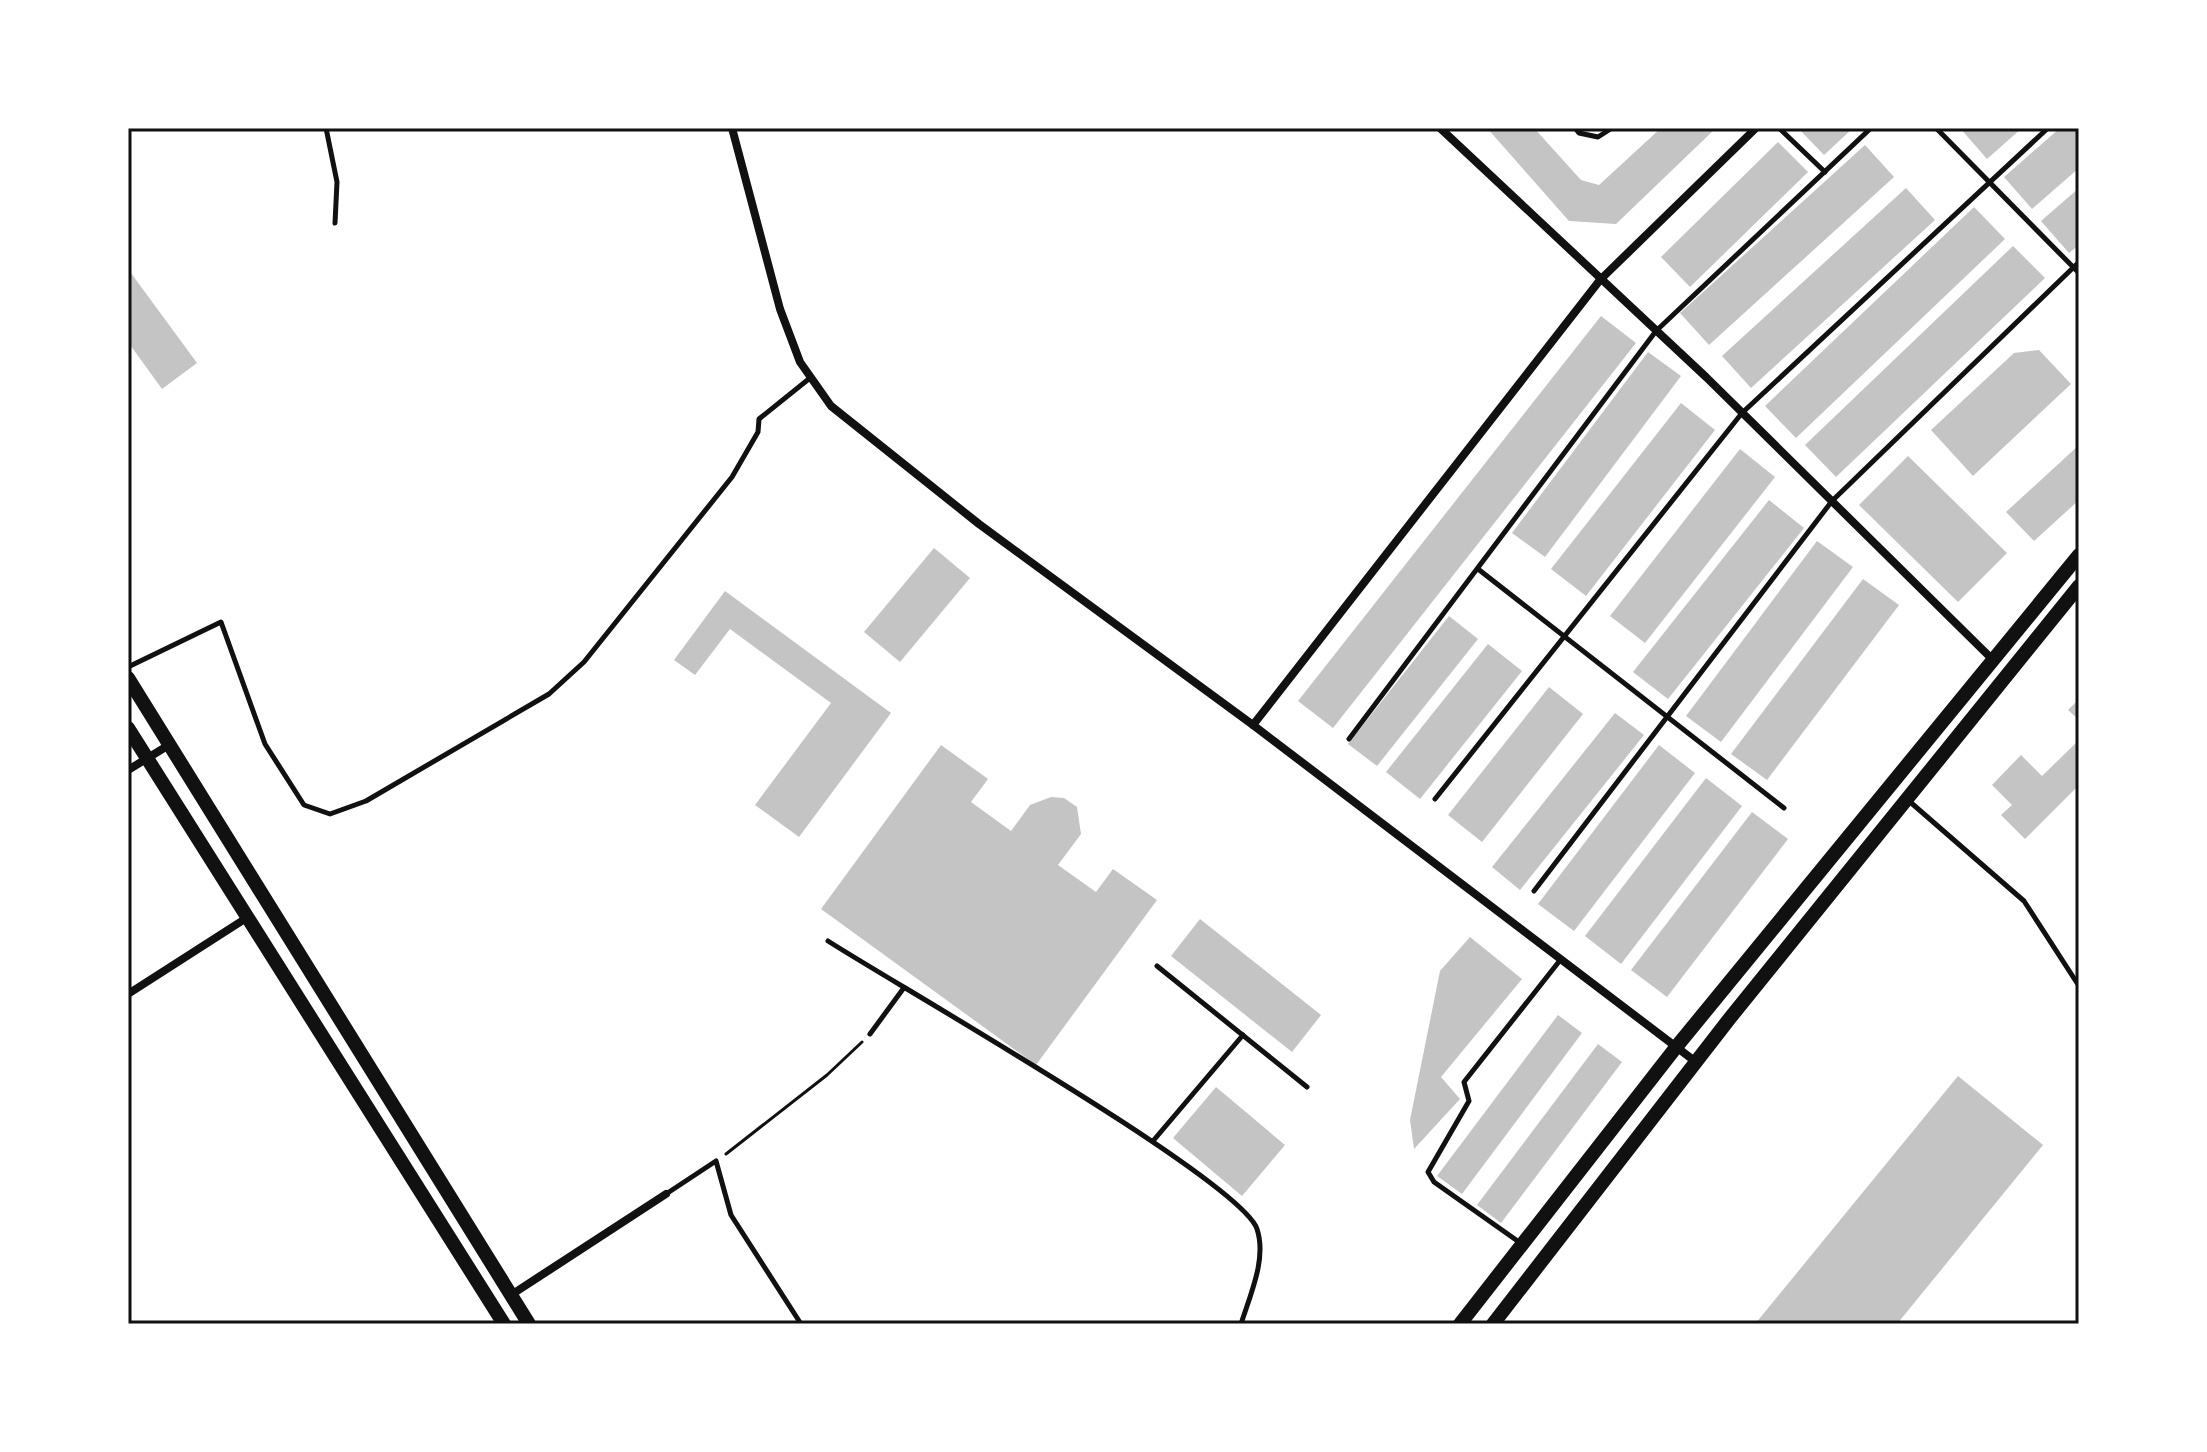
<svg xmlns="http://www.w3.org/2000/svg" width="2207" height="1452" font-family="Poppins,sans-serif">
  <rect width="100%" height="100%" fill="#fff"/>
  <g fill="#c4c4c4">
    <path d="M1487 128H1534L1581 180 1599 185 1661 128H1716L1616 224 1569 221Z"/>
    <path d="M1798 128H1853L1824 155Z"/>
    <path d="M1960 128H2022L1987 159Z"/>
    <path d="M2060 128H2079V168L2032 209 2004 177Z"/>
    <path d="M1778 142 1808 172 1690 287 1661 257Z"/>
    <path d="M1865 145 1894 177 1709 345 1680 313Z"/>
    <path d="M1906 188 1935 220 1751 388 1722 356Z"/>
    <path d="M2079 188V245L2069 253 2041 221Z"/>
    <path d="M1974 207 2005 239 1796 438 1765 406Z"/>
    <path d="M2013 246 2045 278 1836 477 1805 445Z"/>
    <path d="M128 269 197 363 162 389 128 342Z"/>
    <path d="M1601 316 1636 343 1333 728 1298 701Z"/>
    <path d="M2039 350 2071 384 1973 476 1931 430 2014 353Z"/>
    <path d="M1648 352 1681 376 1545 557 1512 533Z"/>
    <path d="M1681 403 1715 430 1586 596 1551 569Z"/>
    <path d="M2079 445V500L2034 541 2006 512Z"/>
    <path d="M1740 449 1775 477 1645 643 1610 616Z"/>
    <path d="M1908 456 2007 553 1958 602 1859 505Z"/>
    <path d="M1769 500 1804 528 1668 699 1633 672Z"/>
    <path d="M1817 541 1853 567 1721 742 1686 716Z"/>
    <path d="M934 548 970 578 900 662 864 632Z"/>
    <path d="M1863 579 1899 605 1767 780 1731 754Z"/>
    <path d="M725 591 891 713 799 837 755 805 831 703 730 629 695 675 674 660Z"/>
    <path d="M1449 616 1478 639 1377 766 1348 744Z"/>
    <path d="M1488 644 1522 671 1420 799 1386 772Z"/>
    <path d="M1549 687 1583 714 1482 842 1448 815Z"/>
    <path d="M2079 699V720L2068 710Z"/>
    <path d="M1615 713 1644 735 1520 890 1492 867Z"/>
    <path d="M2079 740V785L2025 839 2001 815 2012 805 1992 785 2021 755 2042 776Z"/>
    <path d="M941 745 988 779 971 802 1011 831 1030 805 1051 797 1064 798 1077 807 1081 834 1058 865 1096 892 1113 869 1157 900 1036 1065 821 909Z"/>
    <path d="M1659 745 1695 773 1574 931 1538 904Z"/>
    <path d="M1706 778 1742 806 1621 964 1585 936Z"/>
    <path d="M1752 812 1788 839 1667 997 1631 970Z"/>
    <path d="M1200 919 1321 1015 1292 1052 1171 956Z"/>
    <path d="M1470 937 1522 979 1441 1077 1460 1099 1414 1149 1410 1120 1440 971Z"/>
    <path d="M1558 1015 1582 1033 1462 1194 1437 1176Z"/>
    <path d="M1598 1044 1622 1062 1501 1223 1477 1205Z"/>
    <path d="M1958 1076 2043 1145 1897 1324H1755Z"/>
    <path d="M1216 1087 1285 1145 1242 1196 1173 1138Z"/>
  </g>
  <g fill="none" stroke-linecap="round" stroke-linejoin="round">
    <path stroke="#111" stroke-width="3" d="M726 1154 827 1075 862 1042"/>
    <g stroke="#111" stroke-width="5">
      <path d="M326 128 337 182 335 223"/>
      <path d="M1575 128 1579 133 1598 137 1612 128"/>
      <path d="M1779 128 1825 172"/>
      <path d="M1936 128 2079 273"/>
      <path d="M1478 569 1784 808"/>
      <path d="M128 667 221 622 265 744 304 805 330 814 366 801 549 694 584 662 732 477 758 432 759 419 810 378"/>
      <path d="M1349 739 1656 331 1871 128"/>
      <path d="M1435 799 1742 413 2048 128"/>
      <path d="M1909 801 2024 901 2079 986"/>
      <path d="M1534 891 1832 501 2079 262"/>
      <path d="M828 941C893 983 1240 1180 1257 1229 1267 1259 1250 1295 1241 1324"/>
      <path d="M1157 966 1307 1087"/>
      <path d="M870 1034 903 989"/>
      <path d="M1153 1141 1243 1035"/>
      <path d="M666 1194 716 1161 731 1215 801 1324"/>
      <path d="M1519 1242 1434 1182 1428 1172 1469 1101 1464 1082 1561 959"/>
    </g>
    <g stroke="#111" stroke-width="8">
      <path d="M732 128 780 309 800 362 831 406 979 524 1253 725 1696 1062"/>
      <path d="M1440 128 1706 377 1992 659"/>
      <path d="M1253 725 1600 280 1756 128"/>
      <path d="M128 770 169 745"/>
      <path d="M128 994 248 917"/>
      <path d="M511 1295 666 1194"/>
    </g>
    <g stroke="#111" stroke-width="14">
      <path d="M128 678 529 1324"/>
      <path d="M128 728 504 1324"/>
      <path d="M1460 1324 1677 1046 2079 555"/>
      <path d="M1493 1324 1730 1018 2079 586"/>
    </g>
  </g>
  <rect width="2207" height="1452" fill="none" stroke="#ffffff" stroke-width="260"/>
  <rect x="130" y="130" width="1947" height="1192" fill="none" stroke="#111" stroke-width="3"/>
</svg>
